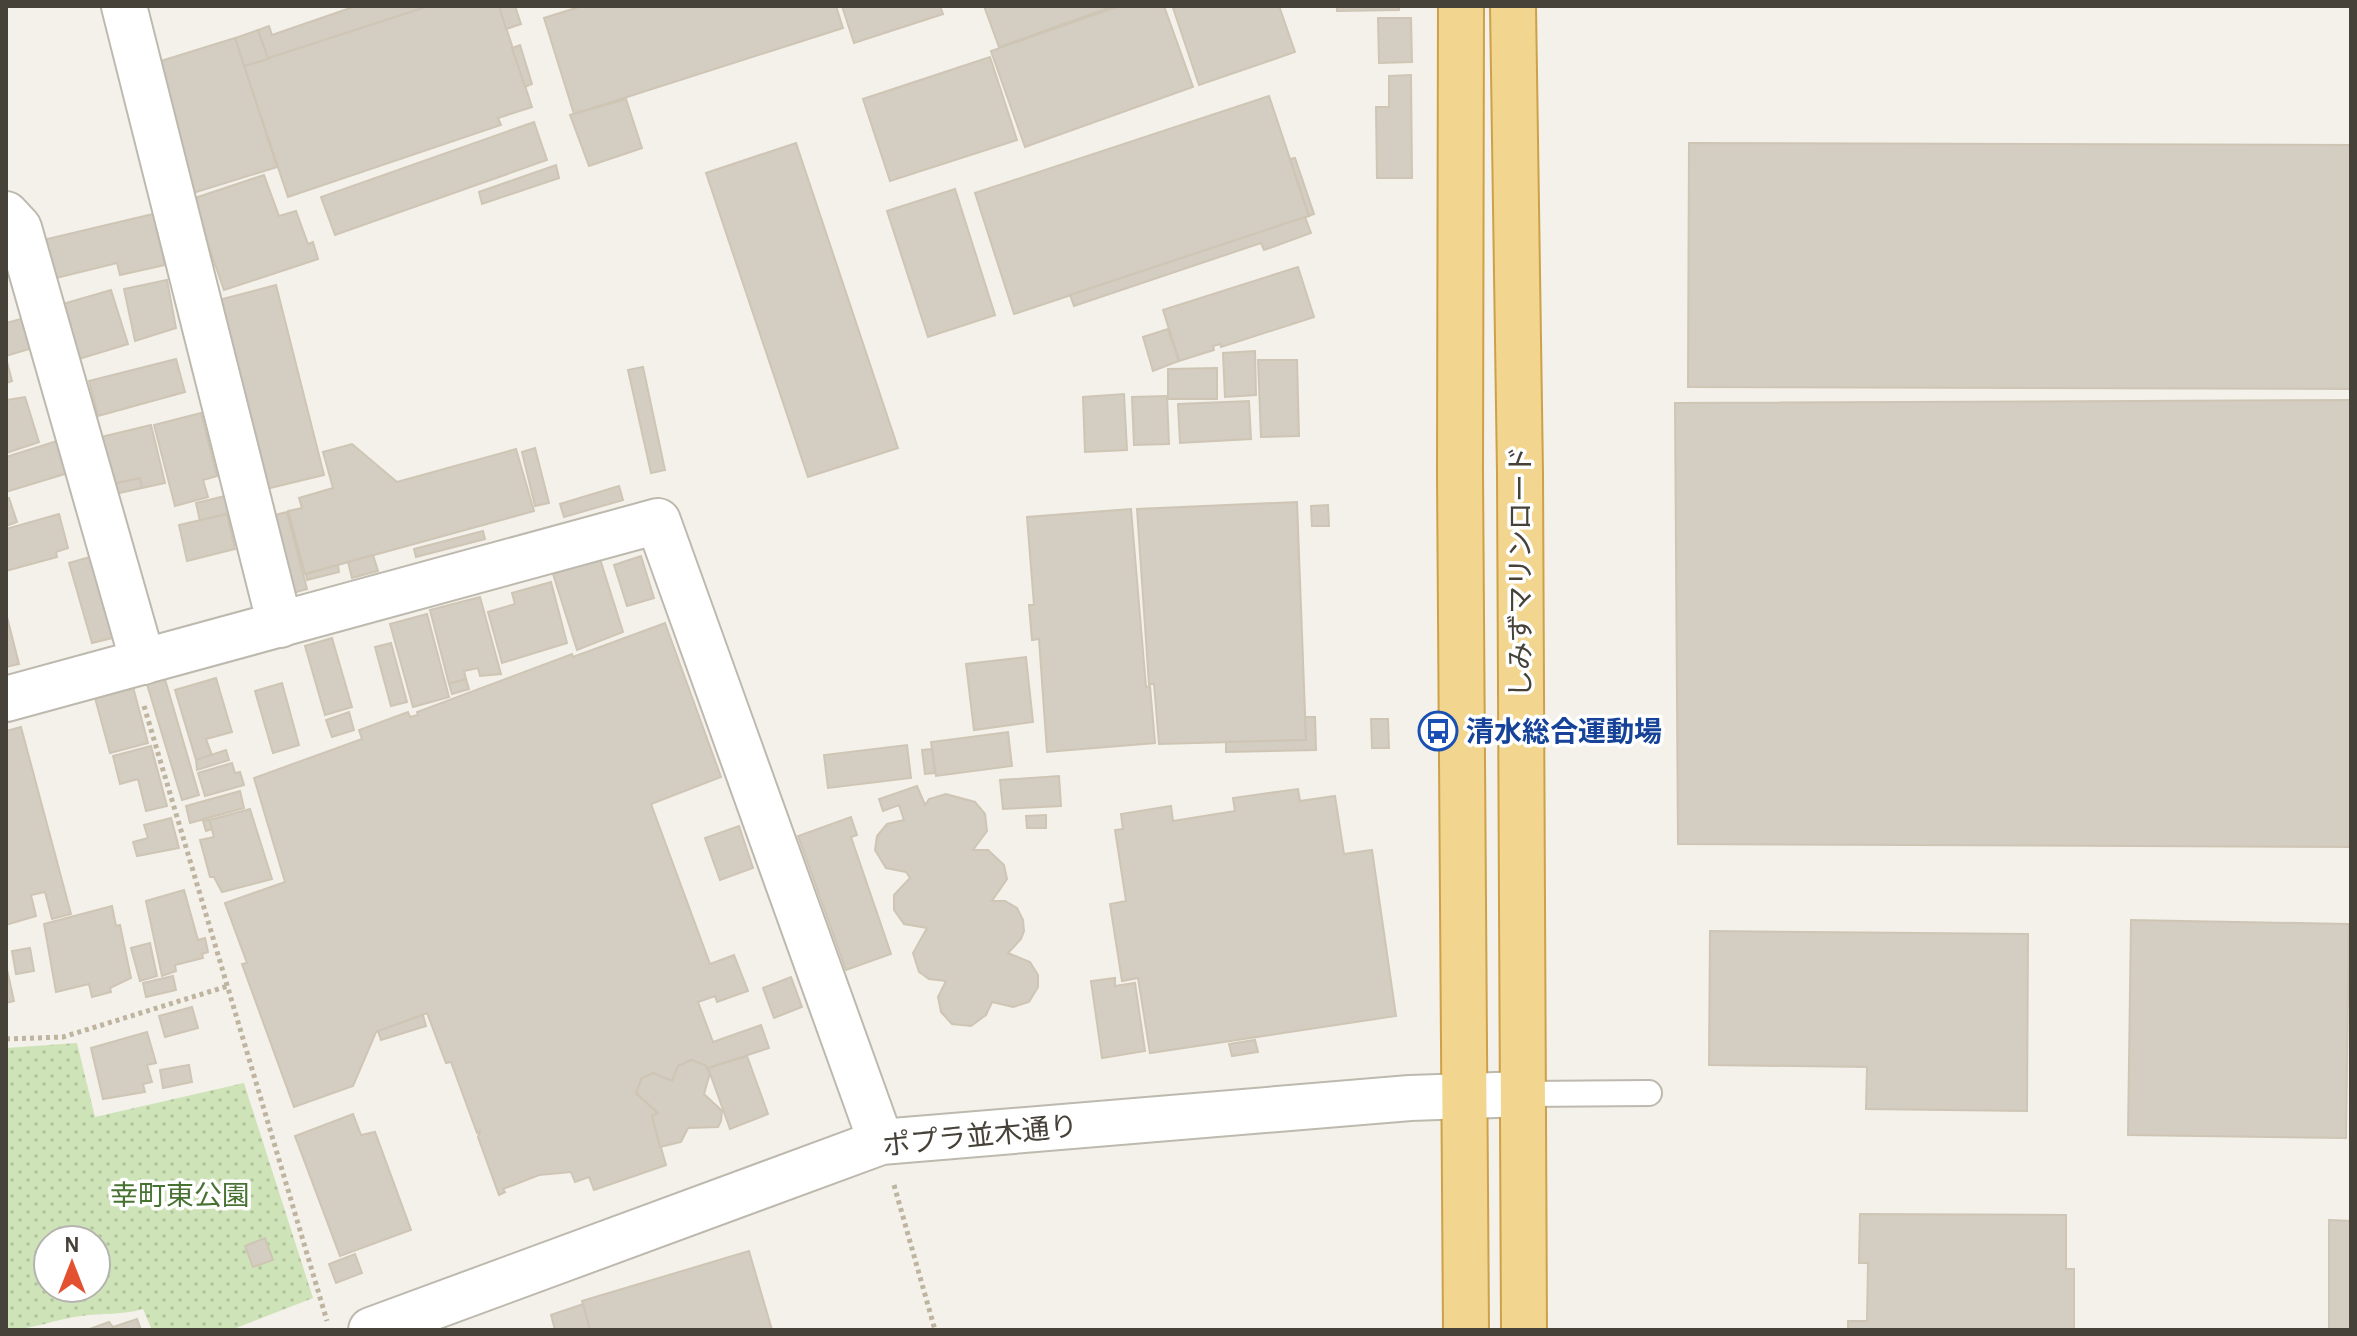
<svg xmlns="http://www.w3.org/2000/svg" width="2357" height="1336" font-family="'Alegreya Sans','Noto Sans JP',sans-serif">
  <defs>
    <pattern id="park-dots" width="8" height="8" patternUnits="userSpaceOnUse" patternTransform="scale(2)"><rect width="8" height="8" fill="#cee3b7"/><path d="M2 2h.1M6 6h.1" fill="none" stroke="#b2c49e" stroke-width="1.8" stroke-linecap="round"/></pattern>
  </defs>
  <rect width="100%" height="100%" fill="#f3f1ea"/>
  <path fill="url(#park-dots)" fill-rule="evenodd" d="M77 1043 95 1117 244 1083 313 1298 231 1330H152L143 1309C122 1315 103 1313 81 1316 55 1319 32 1330 6 1330V1048ZM48 1240H96V1288H48Z"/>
  <g fill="#d4cdc1" stroke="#cec5b5" stroke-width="2">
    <path d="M356 6H429L268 59 258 30 269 26 272 35Z"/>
    <path d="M429 6H499L532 107 498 118 501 125 288 197 244 66Z"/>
    <path d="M499 6H515L521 24 506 29Z"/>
    <path d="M582 6H836L843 28 574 114 544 18Z"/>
    <path d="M842 6H940L943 14 854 43Z"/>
    <path d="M984 6H1114L999 47Z"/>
    <path d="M1119 6H1164L1193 87 1025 147 991 51Z"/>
    <path d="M1179 6H1279L1295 52 1199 85 1173 8Z"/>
    <path d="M1337 6H1399V10L1337 11Z"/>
    <path d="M1378 18H1411L1412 62 1379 63Z"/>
    <path d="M258 30 268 59 244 66 235 38Z"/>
    <path d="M235 38 277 167 193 193 161 61Z"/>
    <path d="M520 45 532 84 525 87 512 48Z"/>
    <path d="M990 57 1017 140 890 181 863 99Z"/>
    <path d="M1411 75 1412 178H1377L1376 107H1389V76Z"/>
    <path d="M1269 96 1309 216 1014 314 975 193Z"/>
    <path d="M626 99 642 148 589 166 570 115Z"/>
    <path d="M534 122 547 160 335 235 321 197Z"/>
    <path d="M796 143 898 448 808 477 706 173Z"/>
    <path d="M1689 143 2351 145V389L1688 387Z"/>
    <path d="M1295 158 1314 214 1309 216 1290 159Z"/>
    <path d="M556 165 559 178 482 204 479 192Z"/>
    <path d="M264 175 279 216 296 211 308 244 313 242 318 259 224 290 192 199Z"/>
    <path d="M955 189 995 315 928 337 887 211Z"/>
    <path d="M153 214 165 265 120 275 117 263 48 280 39 241Z"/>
    <path d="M1305 217 1311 233 1264 250 1261 243 1074 306 1070 295Z"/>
    <path d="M1298 267 1314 317 1221 347 1220 344 1213 346 1214 350 1179 361 1163 310Z"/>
    <path d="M167 280 176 328 135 341 124 289Z"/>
    <path d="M276 285 324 475 266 489 219 300Z"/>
    <path d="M111 290 128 344 79 359 63 304Z"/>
    <path d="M32 316 39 346 6 356V323Z"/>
    <path d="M1168 329 1179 361 1153 371 1143 337Z"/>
    <path d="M1255 351 1256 395 1225 397 1223 353Z"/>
    <path d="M6 358 12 381 6 383Z"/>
    <path d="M176 359 185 392 98 416 89 381Z"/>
    <path d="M1258 360H1297L1299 436 1261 437Z"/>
    <path d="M643 367 665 470 651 473 628 370Z"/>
    <path d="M1217 368V399H1168V369Z"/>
    <path d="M1124 394 1127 450 1085 452 1083 397Z"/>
    <path d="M1167 396 1169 444 1134 445 1132 397Z"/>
    <path d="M25 397 39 442 6 453V400Z"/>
    <path d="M2351 400V847L1678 844 1675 403Z"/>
    <path d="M1249 401 1251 439 1180 443 1178 404Z"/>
    <path d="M201 413 217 476 203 480 208 497 175 506 154 425Z"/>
    <path d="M151 425 165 483 142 488 140 478 113 484 101 437Z"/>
    <path d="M60 440 68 473 6 492V457Z"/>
    <path d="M352 444 397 482 516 449 534 511 305 574 288 511 302 508 299 498 333 488 323 452Z"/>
    <path d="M535 448 549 503 535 506 522 452Z"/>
    <path d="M140 478 142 488 115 494 113 484Z"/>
    <path d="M619 486 623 500 564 517 560 504Z"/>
    <path d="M225 496 228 514 200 521 196 503Z"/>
    <path d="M9 498 17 522 6 526V499Z"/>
    <path d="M1297 502 1306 740 1159 744 1154 684H1149L1137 509Z"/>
    <path d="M1328 505 1329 526H1312L1311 506Z"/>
    <path d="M1131 509 1146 687 1150 686 1155 743 1047 752 1039 639 1032 640 1029 605H1034L1027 517Z"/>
    <path d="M287 512 307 589 293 593 271 516Z"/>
    <path d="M59 514 68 548 56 552 57 557 6 571V529Z"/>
    <path d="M227 514 235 549 187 561 179 525Z"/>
    <path d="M483 531 485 539 416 557 414 549Z"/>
    <path d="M97 555 121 636 92 643 69 563Z"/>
    <path d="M373 555 378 571 352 578 348 562Z"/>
    <path d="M641 556 654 598 627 606 614 565Z"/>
    <path d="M600 559 623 632 577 650 553 574Z"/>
    <path d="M338 565 339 572 307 580 306 574Z"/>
    <path d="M551 582 567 643 502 663 488 612 515 604 512 593Z"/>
    <path d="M480 597 501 674 480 676 478 668 464 671 466 679 449 684 430 610Z"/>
    <path d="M6 613 19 664 6 667Z"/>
    <path d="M427 614 449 697 413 707 390 624Z"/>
    <path d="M665 623 721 777 651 804 710 964 734 955 748 991 717 1002 715 996 698 1002 713 1042 761 1025 769 1048 708 1068 710 1073 705 1065 691 1060 678 1066 672 1081 653 1073 642 1078 636 1093 658 1113 652 1116 666 1165 594 1190 589 1177 575 1182 571 1172 539 1175 503 1189 505 1192 499 1195 478 1137 480 1131 477 1133 451 1062 446 1063 427 1013 376 1032 353 1086 294 1107 242 964 247 963 225 903 285 882 254 778 362 739 359 730 408 712 410 717 418 715 417 712 572 654 573 657Z"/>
    <path d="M332 638 352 707 325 715 305 646Z"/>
    <path d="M391 643 407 702 391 706 375 647Z"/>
    <path d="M1026 657 1033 722 974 730 966 664Z"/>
    <path d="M164 676 199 795 182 800 146 681Z"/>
    <path d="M216 678 232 732 206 739 212 755 196 760 175 690Z"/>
    <path d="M466 679 469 689 452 694 449 684Z"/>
    <path d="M282 683 299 745 273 753 255 691Z"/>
    <path d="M133 687 148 743 110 753 95 698Z"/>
    <path d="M349 712 354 730 332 737 326 720Z"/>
    <path d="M1305 717H1315L1316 750 1226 752V742L1306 740Z"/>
    <path d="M1371 719H1388L1389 748H1372Z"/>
    <path d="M21 727 71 914 52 919 45 892 31 895 36 916 6 925V731Z"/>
    <path d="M1008 732 1012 766 936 776 931 742Z"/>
    <path d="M907 745 911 778 828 788 824 755Z"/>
    <path d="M151 746 167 806 146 811 138 779 120 784 113 756Z"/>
    <path d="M932 749 935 773 925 774 922 750Z"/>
    <path d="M226 750 229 760 197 770 196 760Z"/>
    <path d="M232 763 235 773 240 772 244 785 205 796 198 773Z"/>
    <path d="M1059 776 1061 806 1003 809 1000 780Z"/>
    <path d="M917 786 925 805 929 799 946 794 975 802 985 814 987 831 973 850H988L1004 865 1007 879 992 901H1005L1017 908 1023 920 1024 931 1021 939 1008 953 1030 962 1038 975V987L1029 1002 1013 1007 992 1002 986 1015 971 1026 952 1024 941 1012 938 997 946 981 929 979 919 972 913 953 927 928 904 924 894 910V895L910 878 906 872 886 868 875 850 877 836 887 824 904 820 899 805 883 811 879 799Z"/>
    <path d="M1298 789 1300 801 1335 796 1344 854 1372 850 1396 1016 1150 1053 1138 978 1122 981 1110 904 1126 901 1115 830 1123 829 1121 814 1171 806 1173 821 1235 811 1233 798Z"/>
    <path d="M240 791 244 808 190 823 186 806Z"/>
    <path d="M250 809 272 879 222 892 214 877H210L200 840 214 837 209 820Z"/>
    <path d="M1046 815V828H1027L1026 816Z"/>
    <path d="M851 817 857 835 851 837 891 954 846 970 798 836Z"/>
    <path d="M171 818 179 848 137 856 133 842 148 838 144 825Z"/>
    <path d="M209 820 212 829 206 831 203 821Z"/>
    <path d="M739 826 753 868 720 880 705 838Z"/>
    <path d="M184 890 198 940 205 938 208 952 202 954 203 958 175 965 176 971 162 976 146 901Z"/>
    <path d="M112 906 116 926 120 925 131 978 110 988 111 992 92 997 89 984 56 992 44 924Z"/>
    <path d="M2131 920 2349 924 2346 1138 2128 1135Z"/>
    <path d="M1710 931 2028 934 2027 1111 1866 1109 1867 1067 1709 1065Z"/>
    <path d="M150 943 157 976 140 981 131 948Z"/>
    <path d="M30 948 34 971 16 974 12 951Z"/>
    <path d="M6 965 14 1001 6 1003Z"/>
    <path d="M173 976 176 990 146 997 143 983Z"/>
    <path d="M791 977 802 1007 774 1018 763 988Z"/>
    <path d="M1115 978V986L1135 983 1145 1051 1102 1058 1091 981Z"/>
    <path d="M192 1007 198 1028 165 1037 159 1016Z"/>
    <path d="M423 1015 426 1026 381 1040 378 1031Z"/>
    <path d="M147 1032 156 1063 147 1065 152 1082 143 1084 145 1092 103 1099 91 1048Z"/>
    <path d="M1255 1040 1258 1052 1232 1056 1229 1044Z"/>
    <path d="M747 1056 768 1114 730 1129 708 1068Z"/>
    <path d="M691 1060 705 1065 710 1073 704 1094 722 1111 721 1121 718 1127 688 1128 681 1142 660 1147 652 1116 658 1113 636 1093 642 1078 653 1073 672 1081 678 1066Z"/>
    <path d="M189 1065 192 1082 163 1088 160 1070Z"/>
    <path d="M353 1114 361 1135 375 1132 411 1230 340 1256 295 1136Z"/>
    <path d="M1860 1214 2066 1215V1269H2074V1330H1848V1321H1867L1868 1263H1859Z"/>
    <path d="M2329 1220 2351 1221V1330H2329Z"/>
    <path d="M265 1238 273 1260 253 1267 245 1246Z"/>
    <path d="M749 1251 772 1330H590L582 1301Z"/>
    <path d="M355 1254 362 1273 336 1283 329 1264Z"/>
    <path d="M583 1304 590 1330H555L551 1315Z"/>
    <path d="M137 1319 141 1330H87L109 1322 113 1327Z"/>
  </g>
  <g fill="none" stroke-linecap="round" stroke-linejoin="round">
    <defs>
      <path id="service" d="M1525 1094 1649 1093"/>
      <g id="minor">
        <path d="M124 6 280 625"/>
        <path d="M6 214 19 228 143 662"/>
        <path d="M6 699 658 521 881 1142"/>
      </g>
      <path id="tertiary" d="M371 1330 881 1142 1410 1098 1525 1094"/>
      <g id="trunk">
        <path d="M1461 6 1460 473 1466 1330"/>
        <path d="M1513 6 1520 473 1524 1330"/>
      </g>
    </defs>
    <use href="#service" stroke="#beb9ae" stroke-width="28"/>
    <use href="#minor" stroke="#beb9ae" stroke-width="48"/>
    <use href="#tertiary" stroke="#beb9ae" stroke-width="48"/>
    <use href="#trunk" stroke="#cda14a" stroke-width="48"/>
    <g stroke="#beb4a0" stroke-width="5" stroke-dasharray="4 4" stroke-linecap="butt">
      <path d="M144 706 327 1321"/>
      <path d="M6 1039 63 1037 228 986"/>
      <path d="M894 1185 935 1330"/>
    </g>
    <use href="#service" stroke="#fff" stroke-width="24"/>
    <use href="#minor" stroke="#fff" stroke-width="44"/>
    <use href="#tertiary" stroke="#fff" stroke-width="44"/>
    <use href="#trunk" stroke="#f2d58e" stroke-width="44"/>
  </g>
  <defs>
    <symbol id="bus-ring" viewBox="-11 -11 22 22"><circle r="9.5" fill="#fff" stroke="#1a4fb4" stroke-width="1.5"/><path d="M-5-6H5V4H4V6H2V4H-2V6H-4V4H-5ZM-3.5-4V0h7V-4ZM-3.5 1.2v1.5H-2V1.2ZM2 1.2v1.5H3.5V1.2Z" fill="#1a4fb4"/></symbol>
  </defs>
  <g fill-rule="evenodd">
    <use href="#bus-ring" x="1416" y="709" width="44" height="44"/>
  </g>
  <g text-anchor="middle" stroke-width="7" stroke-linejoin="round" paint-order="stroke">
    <g font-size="28" fill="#464239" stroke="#fff">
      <text transform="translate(1520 572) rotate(-90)" y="10">しみずマリンロード</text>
      <text transform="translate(980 1135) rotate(-6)" y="10">ポプラ並木通り</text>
    </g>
    <g font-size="28" font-weight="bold" fill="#164399" stroke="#fff" text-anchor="start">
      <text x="1466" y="741">清水総合運動場</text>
    </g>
    <g font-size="28" fill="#487232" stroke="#fff">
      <text x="180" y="1205">幸町東公園</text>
    </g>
  </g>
  <rect width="2357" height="1336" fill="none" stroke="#464239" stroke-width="16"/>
  <g transform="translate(72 1264)"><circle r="38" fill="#ffffff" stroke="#b5b3b0" stroke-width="2"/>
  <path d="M0-6L14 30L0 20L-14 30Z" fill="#e35131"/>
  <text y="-12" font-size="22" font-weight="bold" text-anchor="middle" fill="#464239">N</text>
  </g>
</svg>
